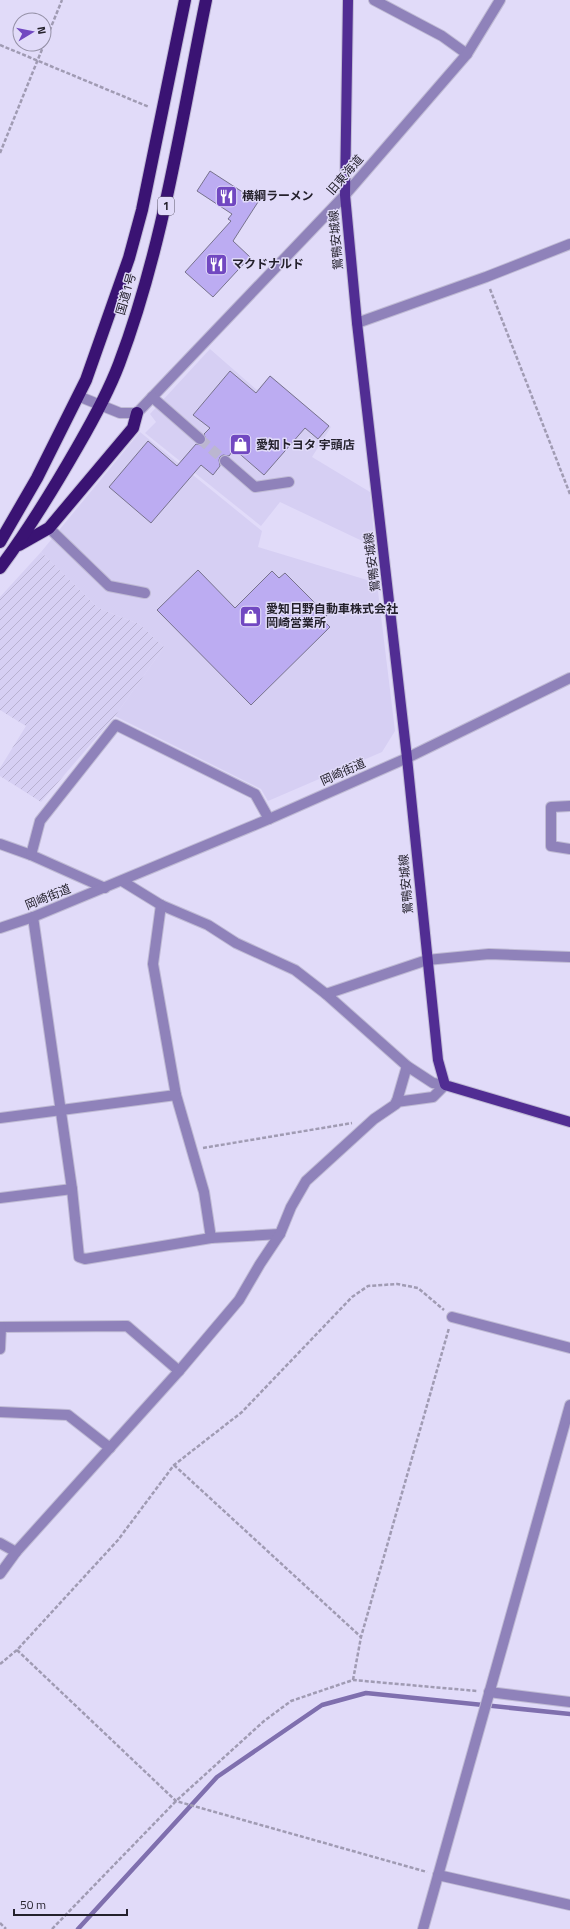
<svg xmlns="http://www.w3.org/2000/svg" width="570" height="1929" font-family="'Titillium Web','Noto Sans JP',sans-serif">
  <defs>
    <pattern id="industrial-furrows" width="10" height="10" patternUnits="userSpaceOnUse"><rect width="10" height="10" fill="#d6cff3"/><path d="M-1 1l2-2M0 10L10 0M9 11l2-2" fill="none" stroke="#b8b1d0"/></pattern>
  </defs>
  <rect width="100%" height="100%" fill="#e1dbf9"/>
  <g fill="#d6cff3">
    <path d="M210 349 257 390 270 375 331 427 312 457 370 492 375 547 280 502 261 526 145 433 156 422 150 414Z"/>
    <path d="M140 432 262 531 258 547 377 583 395 731 382 752 268 801 261 789 115 716 164 647 139 624 98 608 41 552Z"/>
  </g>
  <path fill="url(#industrial-furrows)" d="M41 552 98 608 139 624 164 647 115 716 41 802 0 776V768L26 726 0 710V597Z"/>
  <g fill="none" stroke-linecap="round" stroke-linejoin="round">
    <path stroke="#7f6fae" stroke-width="4.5" d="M78 1929 217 1777 322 1705 366 1693 570 1714"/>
  </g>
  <g fill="#bcacf2" stroke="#77728c">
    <path d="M210 171 258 202 233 241 250 257 213 297 185 272 231 221 228 219 232 214 197 191Z"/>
    <path d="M230 371 256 393 270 376 329 426 318 439 305 428 264 475 234 449 229 456 223 455 220 457 219 460 220 466 213 475 201 465 151 523 109 487 148 441 177 466 196 444 202 445 205 444 206 440 204 434 210 428 193 415Z"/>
    <path d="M198 570 235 608 272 571 279 578 285 573 327 615 323 620 330 627 251 705 157 610Z"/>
  </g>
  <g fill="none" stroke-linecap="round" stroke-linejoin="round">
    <path stroke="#bbb6d0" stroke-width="10" stroke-dasharray="10 5" stroke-linecap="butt" d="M200 439 225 461"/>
    <defs>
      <g id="minor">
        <path d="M374 0 442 36 467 54"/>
        <path d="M357 323 486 277 570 244"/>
        <path d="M78 396 120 413H137L345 195 467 54 500 0"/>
        <path d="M152 397 200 439"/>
        <path d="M225 461 255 487 289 482"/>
        <path d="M49 528 109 586 145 593"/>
        <path d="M570 806 551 807V846L570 849"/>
        <path d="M0 844 31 855 105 888"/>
        <path d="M31 855 40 821 116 725 255 794 269 819"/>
        <path d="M122 881 161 905 208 925 236 943 295 970 326 994 407 1066 433 1083 445 1085"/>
        <path d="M161 905 153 964 176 1095 204 1192 211 1238"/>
        <path d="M33 917 72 1189 79 1257 85 1259 211 1238 280 1234"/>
        <path d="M0 928 33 917 269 819 407 758 570 678"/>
        <path d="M326 994 427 960 489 954 570 957"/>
        <path d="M396 1102 433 1097 445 1085"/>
        <path d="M0 1118 176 1095"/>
        <path d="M0 1198 72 1189"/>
        <path d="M452 1317 570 1348"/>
        <path d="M0 1327 127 1326 179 1371"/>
        <path d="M0 1349 1 1327"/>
        <path d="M0 1412 68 1415 110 1448"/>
        <path d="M0 1543 16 1552"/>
        <path d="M0 1574 16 1552 179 1371 239 1300 260 1264 280 1234 291 1207 306 1181 374 1119 396 1104 407 1066"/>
        <path d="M489 1692 570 1702"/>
        <path d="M438 1875 570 1905"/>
        <path d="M423 1929 570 1405"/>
      </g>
      <path id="major" d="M348 0 345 195 357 323 407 758 438 1060 445 1085 570 1122"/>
      <g id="highway">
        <path d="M0 542 37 478 86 380 129 258 142 210 185 0"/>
        <path d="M19 545 49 528 133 428 137 413"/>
        <path d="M0 568C29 529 54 488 78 446 93 420 108 393 119 364 163 248 181 122 206 0"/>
      </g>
    </defs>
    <use href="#minor" stroke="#bfbad4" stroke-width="12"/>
    <use href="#major" stroke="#bfbad4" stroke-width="12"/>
    <use href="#highway" stroke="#bfbad4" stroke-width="14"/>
    <g stroke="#a09bb3" stroke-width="2.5" stroke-dasharray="4 2" stroke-linecap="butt">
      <path d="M0 45 149 107"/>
      <path d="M0 153 62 0"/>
      <path d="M490 289 570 494"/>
      <path d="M203 1148 352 1123"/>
      <path d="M174 1465 361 1637"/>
      <path d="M17 1650 176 1801 427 1872"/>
      <path d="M0 1664 17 1650 118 1540 174 1465 242 1412 352 1297 368 1286 397 1284 418 1288 444 1310"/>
      <path d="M353 1680 361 1637 449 1328"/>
      <path d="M0 1923 6 1929"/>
      <path d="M52 1929 176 1801 264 1721 291 1701 353 1680 477 1691"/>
    </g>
    <use href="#minor" stroke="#8f82ba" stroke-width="10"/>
    <use href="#major" stroke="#512d93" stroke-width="10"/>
    <use href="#highway" stroke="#3a1373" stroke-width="12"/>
  </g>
  <defs>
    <symbol id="restaurant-square" viewBox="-11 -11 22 22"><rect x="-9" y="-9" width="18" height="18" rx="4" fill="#7148c1" stroke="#e1dbf9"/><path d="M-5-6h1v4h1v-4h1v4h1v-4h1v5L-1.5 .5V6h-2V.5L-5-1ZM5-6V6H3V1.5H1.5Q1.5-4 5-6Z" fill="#fff"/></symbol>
    <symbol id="shop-square" viewBox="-11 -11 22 22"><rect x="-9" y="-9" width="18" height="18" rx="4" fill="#7148c1" stroke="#e1dbf9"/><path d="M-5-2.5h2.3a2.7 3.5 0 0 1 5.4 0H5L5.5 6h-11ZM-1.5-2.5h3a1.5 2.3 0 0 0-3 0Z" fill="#fff"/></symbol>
  </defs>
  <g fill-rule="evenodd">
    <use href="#restaurant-square" x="214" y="184" width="25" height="25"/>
    <use href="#restaurant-square" x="204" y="252" width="25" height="25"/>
    <use href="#shop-square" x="228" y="432" width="25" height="25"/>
    <use href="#shop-square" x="238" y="604" width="25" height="25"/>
  </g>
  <g text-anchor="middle" stroke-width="3" stroke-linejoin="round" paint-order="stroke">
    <rect fill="#e1dbf9" stroke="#5d596a" stroke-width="1" x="158" y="197" width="16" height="18" rx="3"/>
    <g font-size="11" font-weight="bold" fill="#24212c">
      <text x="166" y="210">1</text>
    </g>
    <g font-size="12" fill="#24212c" stroke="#e1dbf9">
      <text transform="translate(345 175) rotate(-49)" y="4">旧東海道</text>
      <text transform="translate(336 240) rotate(-95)" y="4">鴛鴨安城線</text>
      <text transform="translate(126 294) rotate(-74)" y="4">国道1号</text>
      <text transform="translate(372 562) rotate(-97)" y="4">鴛鴨安城線</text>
      <text transform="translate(343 772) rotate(-24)" y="4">岡崎街道</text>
      <text transform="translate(406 884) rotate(-95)" y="4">鴛鴨安城線</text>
      <text transform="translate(48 897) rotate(-22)" y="4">岡崎街道</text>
    </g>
    <g font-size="12" font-weight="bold" fill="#24212c" stroke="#e1dbf9" text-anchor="start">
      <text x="242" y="200">横綱ラーメン</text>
      <text x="232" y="268">マクドナルド</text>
      <text x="256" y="449">愛知トヨタ 宇頭店</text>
      <text x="266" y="613">愛知日野自動車株式会社<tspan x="266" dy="14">岡崎営業所</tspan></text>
    </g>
  </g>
  <g transform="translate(32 32) rotate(80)"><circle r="19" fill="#e1dbf9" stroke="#9591a7"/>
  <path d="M0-3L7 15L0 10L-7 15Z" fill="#7148c1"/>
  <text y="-6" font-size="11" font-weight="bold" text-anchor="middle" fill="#24212c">N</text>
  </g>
  <path d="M14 1909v6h113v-6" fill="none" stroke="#24212c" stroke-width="2"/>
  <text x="20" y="1909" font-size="12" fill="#24212c" stroke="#e1dbf9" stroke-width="3" paint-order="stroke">50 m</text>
</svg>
